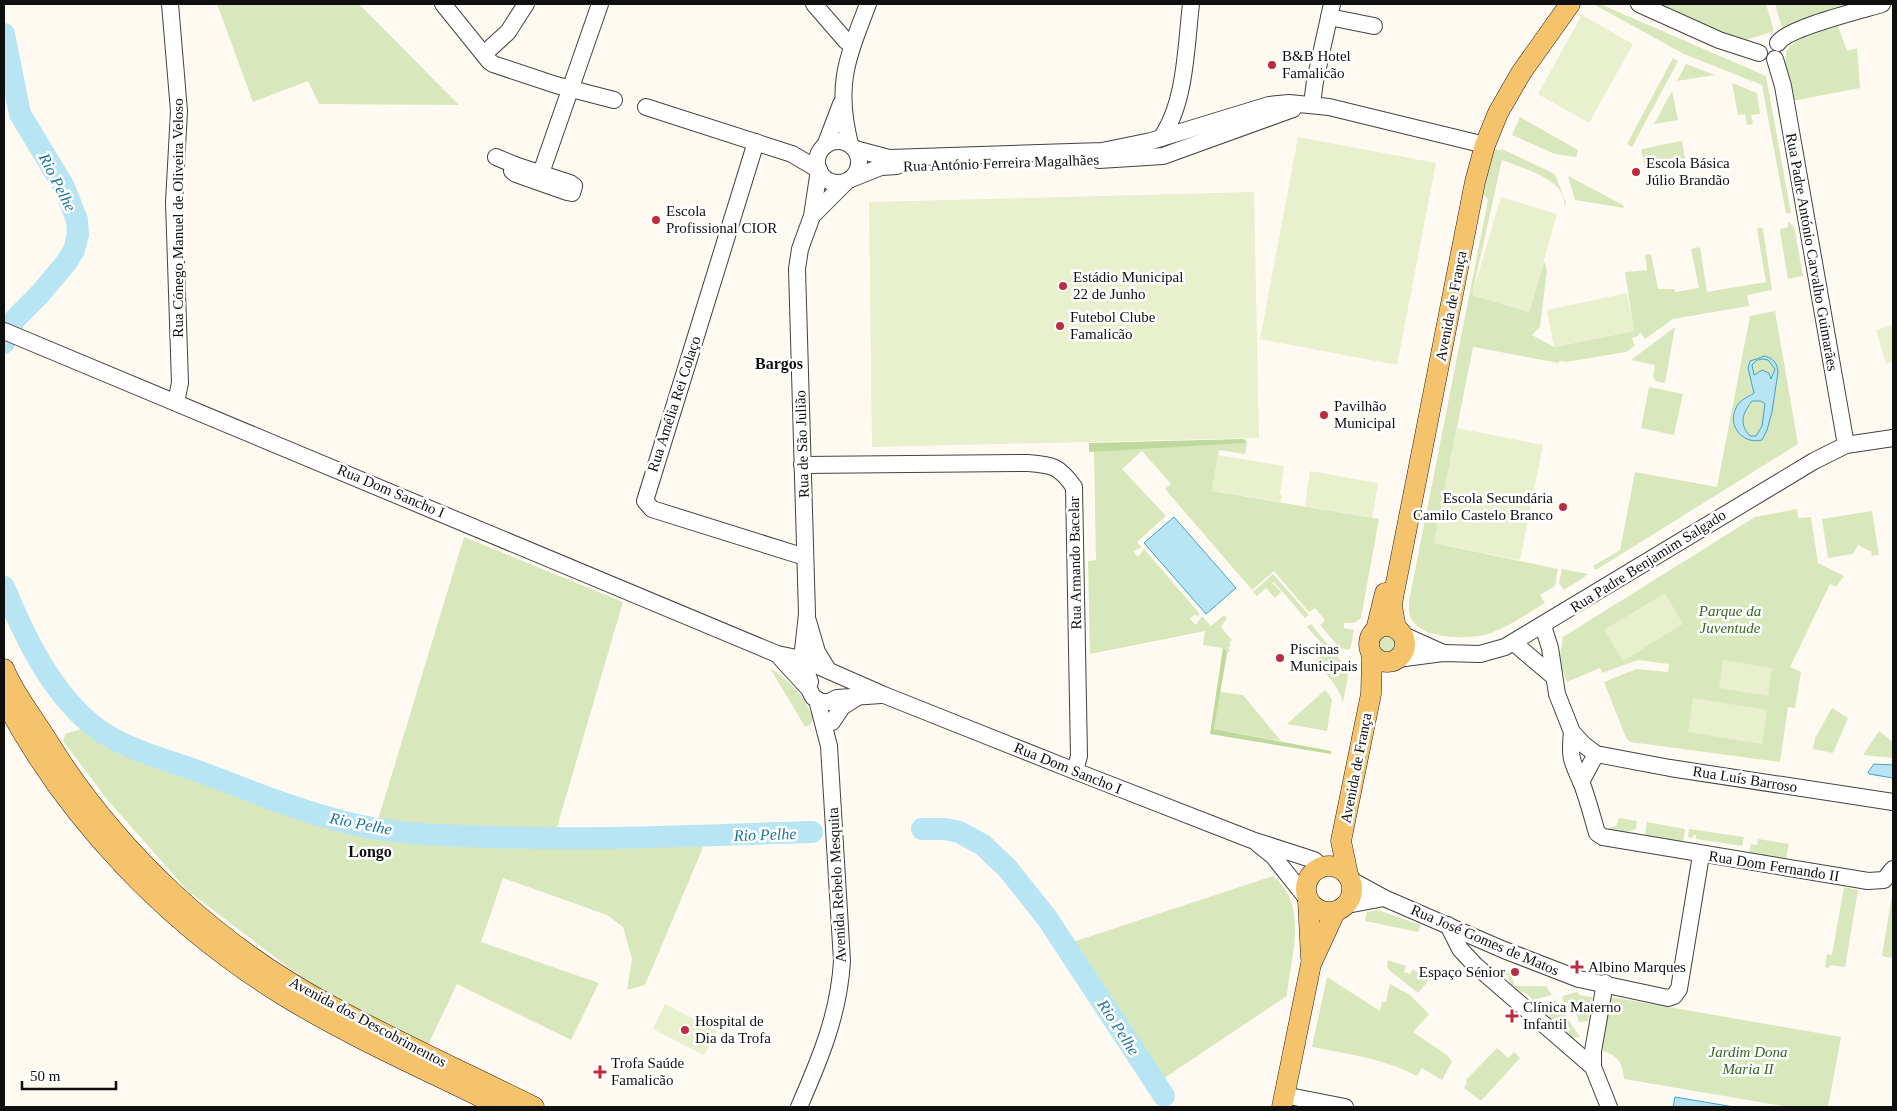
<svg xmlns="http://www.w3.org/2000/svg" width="1897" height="1111" font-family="Georgia,serif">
  <rect width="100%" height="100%" fill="#fffaf1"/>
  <g fill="#d8e8bc">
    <path d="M217 4H359L459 105 319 104 308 81 253 102Z"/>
    <path d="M1593 4H1600L1766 76 1791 213 1786 214 1762 85 1684 54Z"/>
    <path d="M1662 4H1766L1774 31 1740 42 1669 12Z"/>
    <path d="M1775 4H1856L1857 5 1782 28Z"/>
    <path d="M1838 26 1847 51 1857 48 1860 88 1792 101C1779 41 1781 45 1838 26Z"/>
    <path d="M1673 58 1678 61 1632 147 1627 144Z"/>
    <path d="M1686 64 1715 75 1677 81Z"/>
    <path d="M1732 83 1757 93 1760 114 1751 115 1753 124 1747 125 1745 114 1738 115Z"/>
    <path d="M1672 91 1678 120 1654 124Z"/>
    <path d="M1520 117 1578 150 1576 157 1555 154 1512 135Z"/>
    <path d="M1682 141 1685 159 1645 167 1641 149Z"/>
    <path d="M1494 148 1501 151 1502 149 1555 174 1566 203 1564 206C1568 179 1521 168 1502 160L1472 295 1529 312 1544 261 1547 270 1540 327 1532 335 1554 347 1634 331 1625 272 1647 270 1645 255 1651 254 1658 289H1675V292L1699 288 1691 249 1700 247 1707 292 1766 282 1757 230 1759 227 1763 229 1772 290 1747 295 1749 306 1673 319 1645 339 1640 332 1638 336 1632 338 1635 346 1626 352 1566 362 1559 361V363L1473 347 1434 543 1558 569 1555 586 1540 595 1545 603C1528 613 1510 626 1491 633 1471 640 1424 640 1412 620 1408 614 1409 607 1409 601L1488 200 1483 194Z"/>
    <path d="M1568 176 1623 205 1624 208 1575 200Z"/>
    <path d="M1788 222 1794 226 1803 276 1788 279 1780 231 1781 229 1788 227Z"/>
    <path d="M1775 311 1798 444 1596 570 1593 566 1620 550 1635 472 1717 487 1750 316Z"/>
    <path d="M1675 327 1665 383 1655 381V378L1653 377 1655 365 1631 360Z"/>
    <path d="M1649 387 1683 394 1674 435 1641 428Z"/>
    <path d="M1247 443 1245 454 1219 450 1212 491 1379 519 1361 618 1354 623H1344V628L1354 630 1350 650 1340 648 1320 625 1325 620 1315 608 1309 612 1274 571 1252 590 1165 489 1171 484 1142 451 1122 469 1166 516 1137 542 1142 547 1133 551 1138 557 1144 549 1200 614 1197 617 1195 614 1190 619 1196 625 1202 616 1211 626 1224 615 1227 618 1221 627 1232 640 1229 642 1231 645 1228 648 1230 650 1227 653 1222 648 1203 645 1205 631 1090 654 1088 561 1096 560 1094 451Z"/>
    <path d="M1797 509 1798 518 1811 517 1818 563 1844 576 1836 587 1830 584 1790 667 1801 672 1795 708 1788 707 1780 762 1630 742 1626 738 1604 682 1636 669 1668 672 1669 664 1638 660 1602 673 1600 668 1567 682 1559 661 1563 637 1755 517Z"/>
    <path d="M1872 511 1879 555 1871 556 1872 552 1858 545 1853 554 1828 558 1822 519Z"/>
    <path d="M464 537 623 602 555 834 377 823Z"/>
    <path d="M1562 569 1589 574 1564 590 1559 583Z"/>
    <path d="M1273 574 1309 615 1305 618 1274 582 1271 585 1274 584 1281 592 1275 598 1266 588 1257 596 1253 592Z"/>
    <path d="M1311 624 1349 671 1343 702C1338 685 1326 674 1315 661L1328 650 1307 627Z"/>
    <circle cx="1387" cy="645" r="9"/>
    <path d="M770 668C789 680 806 697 813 719L811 724 805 727Z"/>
    <path d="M1325 690 1332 699 1327 731 1287 724Z"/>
    <path d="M1220 692 1243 695 1281 741 1214 729Z"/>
    <path d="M1832 708 1848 718 1833 753 1813 749 1815 738Z"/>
    <path d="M85 728 163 765 298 813 363 832 483 842 704 845 645 985 627 990 632 959 623 927 607 915 503 878 481 942 599 983 571 1040 457 984 427 1047 314 987 187 890 106 798 63 741 65 734Z"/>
    <path d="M1879 731 1893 742V758L1863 755Z"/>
    <path d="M1619 818 1637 821 1636 829 1620 834 1610 833 1609 828 1616 826Z"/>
    <path d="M1647 822 1685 829 1683 842 1645 836Z"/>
    <path d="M1689 829 1744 837 1742 846 1696 839V835H1693L1692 838 1688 837Z"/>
    <path d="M1758 839 1789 844 1786 859 1749 852 1751 844 1757 845Z"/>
    <path d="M1273 876C1310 907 1290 957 1287 996L1160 1081 1070 943Z"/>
    <path d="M1844 887 1858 890 1845 967 1830 965 1829 968 1825 967 1827 954 1832 955Z"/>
    <path d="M1893 889V965L1892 958 1882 956Z"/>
    <path d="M1378 910 1421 925 1418 932 1365 921 1367 912Z"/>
    <path d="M1388 960 1406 966 1404 972 1410 974 1413 969 1429 980 1418 993 1389 970 1387 966Z"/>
    <path d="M1505 969 1511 975 1515 986H1546L1552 995 1533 1000 1526 993 1509 989V976L1502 973Z"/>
    <path d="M1327 977 1380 1011 1382 1002H1386L1390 984 1410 995 1429 1014 1413 1032 1448 1056 1452 1062 1442 1080 1422 1068 1417 1076C1385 1059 1348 1054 1312 1047Z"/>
    <path d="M1577 992 1580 995 1592 997 1588 1021 1579 1022 1574 1006 1562 1001 1563 996Z"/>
    <path d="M1611 997 1841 1037 1828 1107H1789L1624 1079C1623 1063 1618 1055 1602 1051Z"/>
    <path d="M1556 1001 1580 1037 1568 1038 1537 1003Z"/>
    <path d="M1497 1048 1508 1058 1514 1052 1520 1058 1481 1101 1464 1088 1467 1083 1466 1080Z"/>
  </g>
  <g fill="#bed99b">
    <path d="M1244 439 1247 443 1089 452V443Z"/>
    <path d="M1223 648 1227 653 1214 729 1331 751V754L1210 734Z"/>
  </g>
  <g fill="#e8f0cd">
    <path d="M1582 15 1633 44 1589 123 1538 94Z"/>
    <path d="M1298 137 1436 163 1397 365 1260 339Z"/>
    <path d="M1254 192 1259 438 872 447 869 202Z"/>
    <path d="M1501 197 1557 214 1529 312 1472 295Z"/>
    <path d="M1627 293 1634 331 1554 347 1547 310Z"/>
    <path d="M1893 325V362L1886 364 1876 330Z"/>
    <path d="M1457 428 1543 445 1520 560 1434 543Z"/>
    <path d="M1218 455 1284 466 1280 494 1282 495 1281 502 1212 491Z"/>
    <path d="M1310 471 1378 483 1372 518 1305 506Z"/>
    <path d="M1665 593 1683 624 1623 661 1604 630Z"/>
    <path d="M1723 660 1772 668 1768 696 1719 688Z"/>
    <path d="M1693 698 1767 710 1762 744 1688 732Z"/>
    <path d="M665 1004 717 1031 704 1055 653 1029Z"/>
  </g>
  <g fill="#b8e5f4" stroke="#41a2c9" fill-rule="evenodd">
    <path d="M1765 356C1774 359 1777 363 1778 372L1772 412 1767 430 1762 440C1743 445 1727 426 1736 408 1739 400 1748 397 1754 393L1748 368 1750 361ZM1763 359 1768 360 1775 369 1771 379 1769 373 1762 370 1754 375 1752 365 1757 360ZM1752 401H1761L1765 404 1762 426 1756 436H1750C1739 424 1742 414 1752 401Z"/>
    <path d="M1174 517 1236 588 1206 614 1144 543Z"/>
    <path d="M1874 764 1893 765V778L1869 774 1868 772Z"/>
    <path d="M1675 1097 1734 1107H1673Z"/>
  </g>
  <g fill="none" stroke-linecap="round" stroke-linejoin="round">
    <g stroke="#b8e5f4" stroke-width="22">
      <path d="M4 34 20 114 64 187 77 220 78 235 74 250 66 263 39 295 16 318 11 325 4 343"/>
      <path d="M4 587C24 635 49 689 91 724 121 749 166 759 203 773 256 793 311 816 367 827 407 835 449 835 489 837 597 841 705 835 812 832"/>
      <path d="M922 829H945L959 832 983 845 1008 869 1047 918 1164 1096"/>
    </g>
    <defs>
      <g id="minor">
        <path d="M170 4 179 111 174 202 180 383 176 402"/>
        <path d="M443 4 489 61 493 64 556 85 614 100"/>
        <path d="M814 4 846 41 852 45"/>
        <path d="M1639 4 1719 40 1759 53"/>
        <path d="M1329 17 1374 26"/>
        <path d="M1778 43C1787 28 1862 10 1882 4"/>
        <path d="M484 54 508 32 526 4"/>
        <path d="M1775 59 1783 86 1846 445"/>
        <path d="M1312 104 1315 81 1332 4"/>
        <path d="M646 107 792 154 819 170"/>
        <path d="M1161 138C1186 103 1186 45 1191 4"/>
        <circle cx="838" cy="162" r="21"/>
        <path d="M756 142 645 501 652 509 805 557"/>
        <path d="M850 144C835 85 847 59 868 4"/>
        <path d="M825 146 841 104"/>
        <path d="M855 149 889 158 1102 151 1151 141 1269 105 1289 103 1329 107 1485 145"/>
        <path d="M496 157 515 165"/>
        <path d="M1099 160 1163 156 1293 109"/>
        <path d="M515 165 570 183 574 186 572 193 567 192 516 174 512 171Z"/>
        <path d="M541 173 600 4"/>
        <path d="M851 179 881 167 897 166"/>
        <path d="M814 214 846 182"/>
        <path d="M4 331 777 654 802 659 884 695 1075 771 1252 840 1314 860 1322 867"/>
        <path d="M802 465 1028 463C1053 465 1059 466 1074 487L1079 756 1075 771"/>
        <path d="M808 621 817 652 828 670"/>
        <path d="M1543 626 1550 648 1557 694 1572 732 1584 745 1596 754 1670 768 1893 802"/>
        <path d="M1401 634 1441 652"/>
        <path d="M1514 643 1554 677"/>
        <path d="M777 654 809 689 813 697 821 702H829L837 698 881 695"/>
        <path d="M1397 659 1443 653 1480 654 1505 647 1814 461 1846 445 1893 438"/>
        <path d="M810 682 802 659 807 614 797 269 800 249 812 216 819 170"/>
        <path d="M832 722 842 707 856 698"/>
        <path d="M1572 732C1569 759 1572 761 1582 784 1588 800 1592 816 1597 833L1603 837 1868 881 1884 880 1893 869"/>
        <path d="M1581 782 1596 754"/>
        <path d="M1258 844 1273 856 1308 900"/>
        <path d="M1351 880 1384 898 1504 950 1579 979 1668 998 1674 996 1679 989 1701 855"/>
        <path d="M1347 905 1384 898"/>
        <path d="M1448 925 1460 949 1475 965 1593 1067"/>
        <path d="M1605 983 1593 1051V1067L1609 1107"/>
        <path d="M1284 1095 1345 1107"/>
        <path d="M799 1107C820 1059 839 1014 842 961L829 746 817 700"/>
      </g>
      <g id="major">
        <circle cx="1387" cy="644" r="18"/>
        <path d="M1396 629 1392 606 1393 598 1475 182 1485 145 1498 113 1521 73 1570 4"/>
        <path d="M1376 630 1385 593"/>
        <path d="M4 669C14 694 33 717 47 740 115 850 216 945 331 1006 397 1042 466 1073 534 1107"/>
        <path d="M4 699C67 820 170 926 286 997 355 1039 429 1071 501 1107"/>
        <circle cx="1329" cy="889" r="23"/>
        <path d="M1348 875 1341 841 1371 694 1372 655"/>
        <path d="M1308 900 1311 958"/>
        <path d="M1282 1107 1311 964 1335 912"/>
      </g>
    </defs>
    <use href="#minor" stroke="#424242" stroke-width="18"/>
    <use href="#major" stroke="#202020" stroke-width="21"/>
    <use href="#minor" stroke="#fff" stroke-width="16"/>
    <use href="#major" stroke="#f4c36c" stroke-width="20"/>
  </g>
  <g fill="#bb2b42" stroke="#fff" stroke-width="2">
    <circle cx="1272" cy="65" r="5"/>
    <circle cx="1636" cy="172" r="5"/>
    <circle cx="656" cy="220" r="5"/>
    <circle cx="1063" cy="286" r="5"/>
    <circle cx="1060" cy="326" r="5"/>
    <circle cx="1324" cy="415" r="5"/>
    <circle cx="1563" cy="507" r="5"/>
    <circle cx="1280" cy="658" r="5"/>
    <path d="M1574.5 959.5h5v5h5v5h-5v5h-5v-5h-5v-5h5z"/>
    <circle cx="1515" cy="972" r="5"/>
    <path d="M1509.5 1008.5h5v5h5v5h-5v5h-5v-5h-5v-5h5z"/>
    <circle cx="685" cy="1030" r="5"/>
    <path d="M597.5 1064.5h5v5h5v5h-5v5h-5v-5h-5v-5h5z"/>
  </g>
  <g text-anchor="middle" stroke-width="5" stroke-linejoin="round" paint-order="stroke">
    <g font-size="15" fill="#0f0f0f" stroke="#fff" text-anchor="start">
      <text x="1282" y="61">B&amp;B Hotel<tspan x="1282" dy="17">Famalicão</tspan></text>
      <text x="1646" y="168">Escola Básica<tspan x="1646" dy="17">Júlio Brandão</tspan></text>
      <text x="666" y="216">Escola<tspan x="666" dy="17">Profissional CIOR</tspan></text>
      <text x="1073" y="282">Estádio Municipal<tspan x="1073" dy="17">22 de Junho</tspan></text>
      <text x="1070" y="322">Futebol Clube<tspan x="1070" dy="17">Famalicão</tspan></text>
      <text x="1334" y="411">Pavilhão<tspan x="1334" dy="17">Municipal</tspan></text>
      <text x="1553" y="503" text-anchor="end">Escola Secundária<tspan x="1553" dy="17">Camilo Castelo Branco</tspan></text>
      <text x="1290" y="654">Piscinas<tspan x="1290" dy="17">Municipais</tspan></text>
      <text x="1588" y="972">Albino Marques</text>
      <text x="1505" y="977" text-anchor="end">Espaço Sénior</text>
      <text x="1523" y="1012">Clínica Materno<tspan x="1523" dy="17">Infantil</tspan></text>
      <text x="695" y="1026">Hospital de<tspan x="695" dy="17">Dia da Trofa</tspan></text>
      <text x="611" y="1068">Trofa Saúde<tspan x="611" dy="17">Famalicão</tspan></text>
    </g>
    <g font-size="15" fill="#0f0f0f" stroke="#fff">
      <text transform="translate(1001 163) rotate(-2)" y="5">Rua António Ferreira Magalhães</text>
      <text transform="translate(178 218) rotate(-90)" y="5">Rua Cónego Manuel de Oliveira Veloso</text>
      <text transform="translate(1812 252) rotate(80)" y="5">Rua Padre António Carvalho Guimarães</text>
      <text transform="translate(1451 306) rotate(-79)" y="5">Avenida de França</text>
      <text transform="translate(674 404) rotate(-72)" y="5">Rua Amélia Rei Colaço</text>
      <text transform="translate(802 444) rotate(-92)" y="5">Rua de São Julião</text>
      <text transform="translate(391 491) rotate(23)" y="5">Rua Dom Sancho I</text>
      <text transform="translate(1648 561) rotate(-32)" y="5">Rua Padre Benjamim Salgado</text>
      <text transform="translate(1075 563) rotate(-91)" y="5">Rua Armando Bacelar</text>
      <text transform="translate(1068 768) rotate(22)" y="5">Rua Dom Sancho I</text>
      <text transform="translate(1356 768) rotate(-79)" y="5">Avenida de França</text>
      <text transform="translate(1745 779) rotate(9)" y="5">Rua Luís Barroso</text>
      <text transform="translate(1774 866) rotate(9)" y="5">Rua Dom Fernando II</text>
      <text transform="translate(837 885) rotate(-93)" y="5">Avenida Rebelo Mesquita</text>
      <text transform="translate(1485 940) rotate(23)" y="5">Rua José Gomes de Matos</text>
      <text transform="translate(368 1022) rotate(28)" y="5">Avenida dos Descobrimentos</text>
    </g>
    <g font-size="15" font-style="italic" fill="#376521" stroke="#fff">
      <text x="1730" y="616">Parque da<tspan x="1730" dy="17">Juventude</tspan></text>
      <text x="1748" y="1057">Jardim Dona<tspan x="1748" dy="17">Maria II</tspan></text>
    </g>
    <g font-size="16" font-style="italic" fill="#1b749e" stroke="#fff">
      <text transform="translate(58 182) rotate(63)" y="6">Rio Pelhe</text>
      <text transform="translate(361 823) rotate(11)" y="6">Rio Pelhe</text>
      <text transform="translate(765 834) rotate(-2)" y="6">Rio Pelhe</text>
      <text transform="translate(1119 1027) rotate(57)" y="6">Rio Pelhe</text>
    </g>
    <g font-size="16" font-weight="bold" fill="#0f0f0f" stroke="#fff">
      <text x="779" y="369">Bargos</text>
      <text x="370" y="857">Longo</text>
    </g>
  </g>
  <rect width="1897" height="1111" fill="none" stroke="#0f0f0f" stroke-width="10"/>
  <path d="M22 1081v8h94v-8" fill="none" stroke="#0f0f0f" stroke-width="2.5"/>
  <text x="30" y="1081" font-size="15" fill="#0f0f0f" stroke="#ffffff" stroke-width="4" paint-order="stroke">50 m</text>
</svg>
